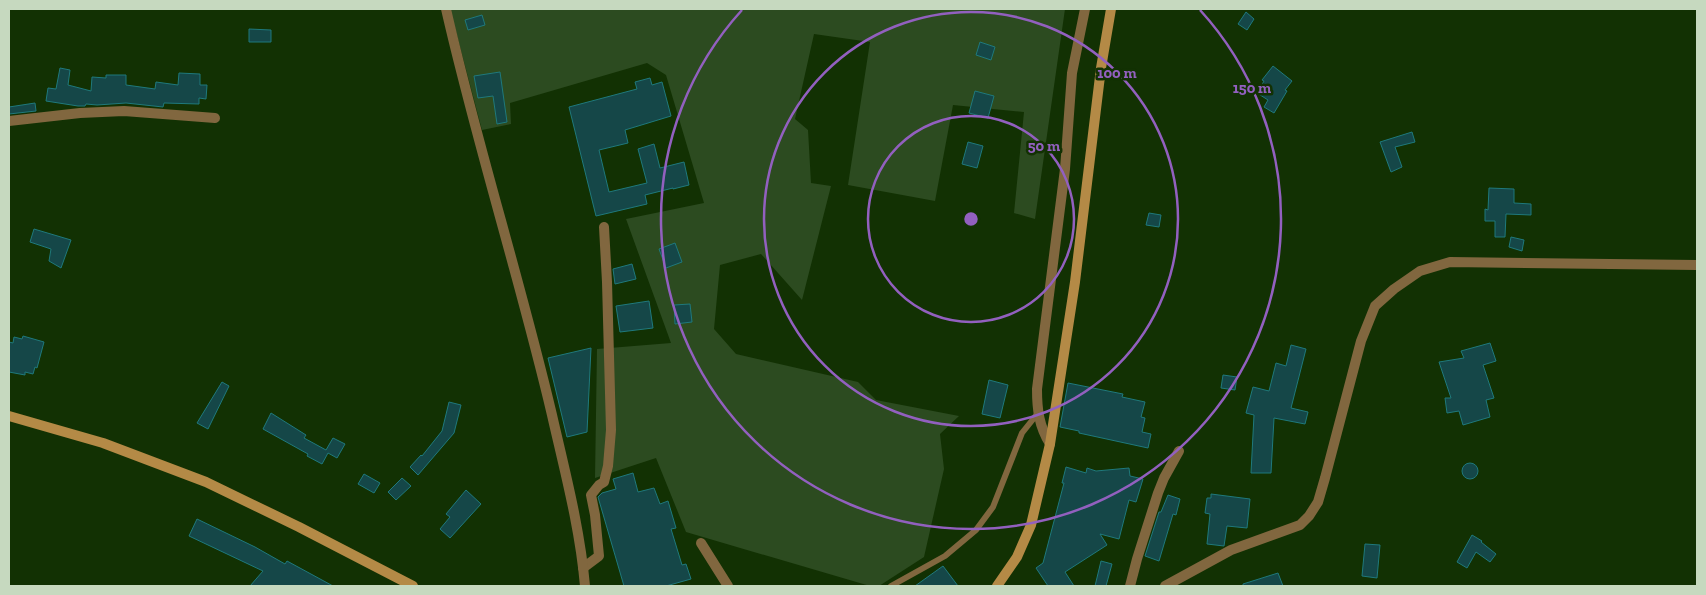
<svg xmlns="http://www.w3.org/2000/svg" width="1706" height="595" font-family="'Zilla Slab',serif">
  <rect width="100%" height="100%" fill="#123103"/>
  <path fill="#2c4b20" d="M450 9H1065L1035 219 1014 213 1024 112 953 105 935 201 848 185 870 42 814 34 795 119 808 130 811 183 831 186 802 300 761 254 720 265 714 329 736 354 858 382 876 400 959 416 940 434 944 469 924 557 879 586H870L686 532 656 458 595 478 597 349 671 343 626 219 704 203 666 75 647 63 510 103 511 124 482 130Z"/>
  <g fill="#154748" stroke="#1f797c">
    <path d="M1246 12 1254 19 1247 30 1238 24Z"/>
    <path d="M482 15 485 25 468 30 465 20Z"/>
    <path d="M249 29 271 30V42H249Z"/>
    <path d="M980 42 995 47 991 60 976 55Z"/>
    <path d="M1273 66 1292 81 1285 90 1287 91 1274 113 1264 107 1268 100 1257 93 1264 81 1262 80Z"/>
    <path d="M60 68 70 70 68 85 91 91 92 77 106 78V75H126V85L155 89 156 82 178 85 179 73 200 74V85H207L206 99 199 98V104L164 103 163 107 126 103 97 105 86 104 85 106H78L46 101 48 88 56 89Z"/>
    <path d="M500 72 507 122 497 124 493 96 478 98 474 76Z"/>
    <path d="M650 78 652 85 662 82 671 116 625 130 628 143 599 150 609 192 647 183 638 149 654 144 660 168 684 162 689 185 673 189V188L645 195 647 204 596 216 569 107 637 89 635 82Z"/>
    <path d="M975 91 994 96 988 118 969 113Z"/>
    <path d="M35 103 36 111 9 114V107Z"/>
    <path d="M1412 132 1415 142 1395 147 1402 167 1391 172 1380 142Z"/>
    <path d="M968 142 983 146 977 168 962 164Z"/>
    <path d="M1489 188 1514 189V203L1531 204V215L1506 214 1505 237H1495V221H1485V209L1488 210Z"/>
    <path d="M1149 213 1161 215 1159 227 1146 225Z"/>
    <path d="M34 229 71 240 61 268 49 261 51 249 30 242Z"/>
    <path d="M1511 237 1524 240 1522 251 1509 247Z"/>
    <path d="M675 243 682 262 666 268 659 249Z"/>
    <path d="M632 264 636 279 615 284 613 269Z"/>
    <path d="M649 301 653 328 620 332 616 306Z"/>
    <path d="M690 304 692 322 675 324 674 305Z"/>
    <path d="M23 336 44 342 37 368 35 367 33 374 25 372V375L9 372V342L13 343 14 337 22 339Z"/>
    <path d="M1490 343 1496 361 1483 365 1494 398 1486 400 1490 417 1463 425 1459 411 1447 413 1445 398H1451L1439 362 1464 358 1461 351Z"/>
    <path d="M1291 345 1306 349 1291 408 1308 412 1305 424 1274 418 1271 473H1251L1254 415 1246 413 1253 387 1269 391 1276 363 1286 366Z"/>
    <path d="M591 348 587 432 567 437 548 358Z"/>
    <path d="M1223 375 1237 377 1235 390 1221 388Z"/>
    <path d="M989 380 1008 385 1000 418 982 414Z"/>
    <path d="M222 382 229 386 208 429 197 423Z"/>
    <path d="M1068 383 1123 394 1122 397 1145 402 1141 417 1145 418 1142 432 1151 434 1148 448 1079 433V431L1060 427Z"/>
    <path d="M449 402 461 405 454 433 418 475 410 467 421 455 422 456 442 431Z"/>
    <path d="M271 413 306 435 304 438 326 450 333 438 345 444 337 458 328 453 322 464 307 456 308 454 263 429Z"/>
    <circle cx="1470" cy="471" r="8"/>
    <path d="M1066 467 1086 473 1087 468 1096 471 1129 468 1130 476 1143 479 1136 502 1129 500 1119 539 1100 534 1107 545 1065 572 1074 586H1048L1036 568 1043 563 1064 483H1062Z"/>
    <path d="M633 473 638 492 654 488 660 504 668 501 676 528 671 529 682 565 686 564 691 579 666 586H624L598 497 602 493 616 489 613 479Z"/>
    <path d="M364 474 380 483 374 493 358 484Z"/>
    <path d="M402 478 411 486 396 500 388 492Z"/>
    <path d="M466 490 481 504 450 538 440 529 450 517 446 514Z"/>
    <path d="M1211 494 1250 499 1247 528 1227 526 1224 546 1207 544 1210 514 1205 513 1207 498H1211Z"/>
    <path d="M1168 495 1180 499 1176 515 1173 514 1159 561 1145 556 1159 512H1161Z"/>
    <path d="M197 519 255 547 285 564 287 561 333 586H250L263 571 189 536Z"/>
    <path d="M1472 535 1482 541 1481 542 1496 554 1490 562 1476 552 1467 568 1457 562Z"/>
    <path d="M1365 544 1380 545 1377 578 1362 576Z"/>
    <path d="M1101 561 1112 564 1106 586H1095Z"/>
    <path d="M943 566 958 586H915Z"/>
    <path d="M1278 573 1283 586H1243V584Z"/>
  </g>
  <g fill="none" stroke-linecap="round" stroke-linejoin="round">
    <path stroke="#81673f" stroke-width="6" d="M891 586 945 556 976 530 993 507 1022 433 1038 413"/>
    <g stroke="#81673f" stroke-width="10">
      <path d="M9 121 80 113 124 111 215 118"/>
      <path d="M1050 444C1039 426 1037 410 1037 389L1065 169 1072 73 1085 9"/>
      <path d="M701 543 728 586"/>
      <path d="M583 568 599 556 595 515 591 495 599 485 604 482 608 466 611 430 607 282 604 227"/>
      <path d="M1130 586 1137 559 1158 493 1164 478 1179 451"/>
      <path d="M1165 586 1231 550 1300 525 1309 516 1318 502 1325 478 1361 341 1375 306 1394 289 1420 271 1450 262 1697 265"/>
    </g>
    <path stroke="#81673f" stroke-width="10" d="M446 9C477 145 520 279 552 415 565 472 580 528 585 586"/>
    <g stroke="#b48a46" stroke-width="10">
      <path d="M9 416 103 443 206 482 299 527 413 586"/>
      <path d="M997 586 1017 557 1031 525 1050 444 1075 282 1101 68 1111 9"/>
    </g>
  </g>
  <g fill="none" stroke="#9260bf" stroke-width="2.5">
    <circle cx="971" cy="219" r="103"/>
    <circle cx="971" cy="219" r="207"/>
    <path d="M1200 10A310 310 0 1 1 742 10"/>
  </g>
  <circle cx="971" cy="219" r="8" fill="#9260bf" stroke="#123103" stroke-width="2.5"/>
  <g font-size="15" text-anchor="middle" font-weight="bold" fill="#9260bf" stroke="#123103" stroke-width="5" stroke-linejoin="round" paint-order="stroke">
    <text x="1117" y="78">100 m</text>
    <text x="1252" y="93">150 m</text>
    <text x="1044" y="151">50 m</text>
  </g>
  <rect width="1706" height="595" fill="none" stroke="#c6d9bf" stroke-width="20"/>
</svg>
